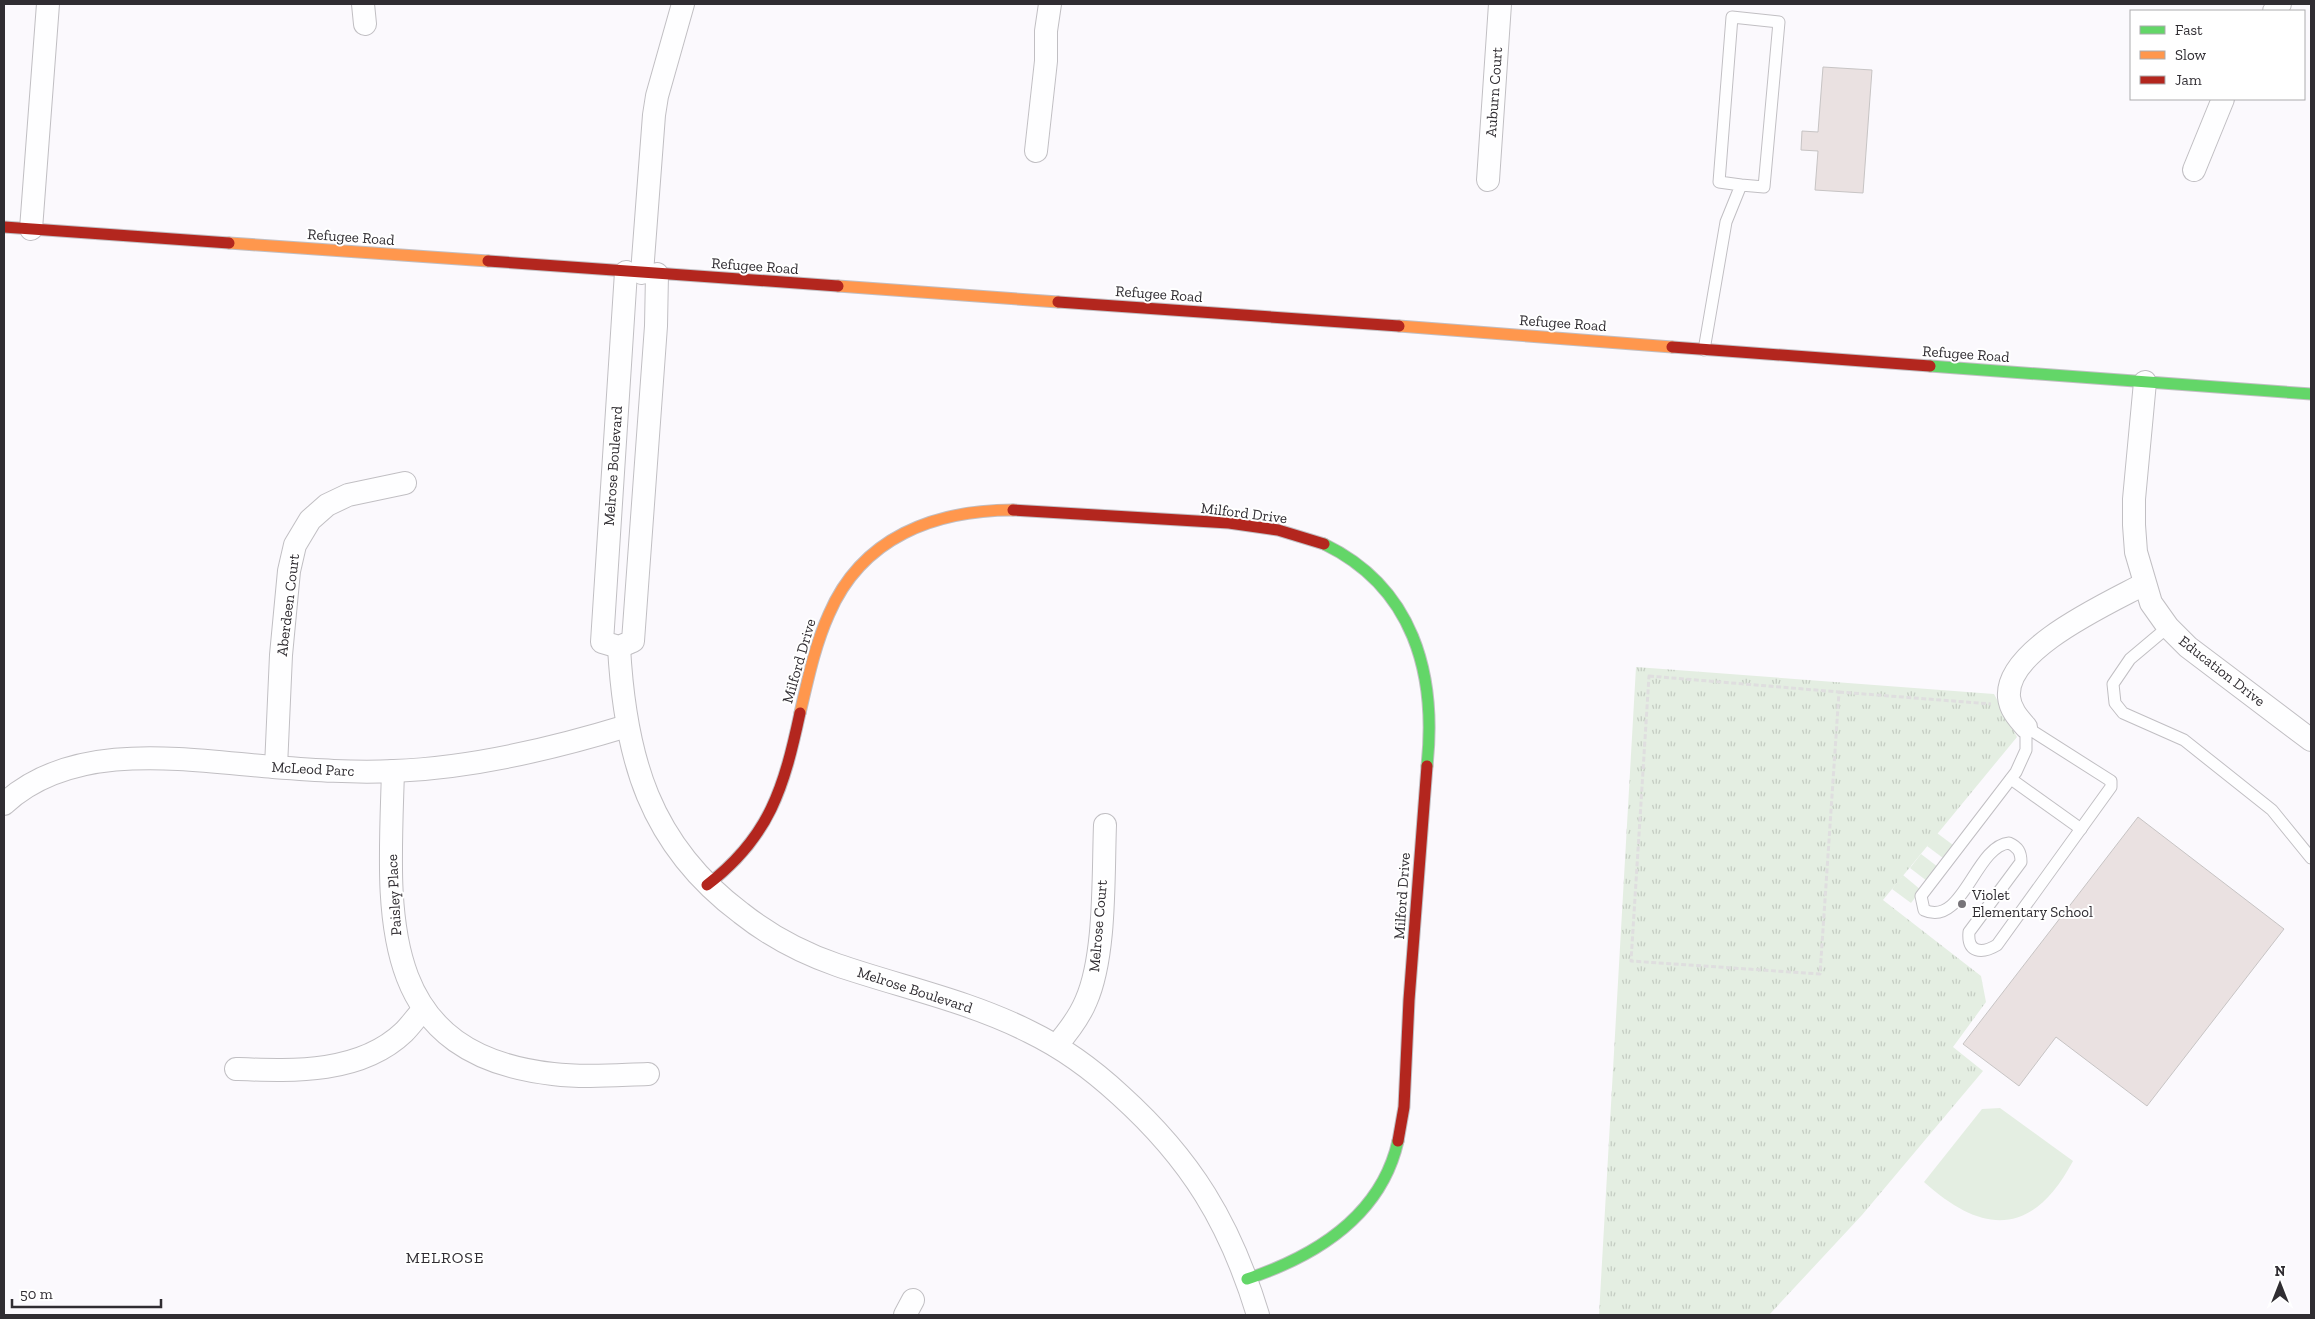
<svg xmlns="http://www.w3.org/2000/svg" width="2315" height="1319" font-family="'Zilla Slab',serif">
  <defs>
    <pattern id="grass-tufts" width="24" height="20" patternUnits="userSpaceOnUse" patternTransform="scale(1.25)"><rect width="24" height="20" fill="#e4eee2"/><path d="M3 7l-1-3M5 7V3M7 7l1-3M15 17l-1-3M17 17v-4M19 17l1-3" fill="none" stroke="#c4ccc2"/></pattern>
  </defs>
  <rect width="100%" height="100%" fill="#fbf9fd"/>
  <path fill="url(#grass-tufts)" d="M1636 667 1994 694 2017 737 1883 900 1981 976 1986 1002 1953 1047 1983 1071 1862 1215 1769 1315H1599Z"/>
  <g fill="#e4eee2">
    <path d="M1937 833 1953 845 1943 858 1927 846Z"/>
    <path d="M1921 854 1938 867 1927 881 1910 868Z"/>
    <path d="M1903 875 1921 890 1911 903 1892 889Z"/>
    <path d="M2000 1108 2073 1161C2033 1236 1984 1236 1924 1182L1982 1109Z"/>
  </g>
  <g fill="#eae1e1" stroke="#c7c4c4">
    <path d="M1823 67 1872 70 1863 193 1815 190 1818 151 1801 150 1802 131 1818 132Z"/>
    <path d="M2138 817 2284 929 2147 1106 2056 1037 2019 1086 1963 1044Z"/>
  </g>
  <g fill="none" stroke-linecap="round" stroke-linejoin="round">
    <defs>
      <g id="lane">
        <path d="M1704 350 1726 222 1741 185 1719 182 1732 17 1779 22 1764 187 1741 185"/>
        <path d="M2168 627 2130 659 2113 684 2115 703 2123 713 2184 740 2272 810 2311 858"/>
        <path d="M2026 727 2111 781V787L1997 945C1982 954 1967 953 1969 932L2021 862C2021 852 2018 847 2009 843 1975 846 1963 928 1924 910L1921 896 2016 772 2026 750Z"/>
        <path d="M2011 779 2081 829"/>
      </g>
      <g id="street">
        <path d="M363 4 365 24"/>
        <path d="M2274 11 2280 4"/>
        <path d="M1036 151 1046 61V31L1050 4"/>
        <path d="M2194 170 2223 99"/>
        <path d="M1488 180 1500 4"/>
        <path d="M31 229 48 4"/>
        <path d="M626 272 602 642 619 647 633 641 656 326 657 274"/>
        <path d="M642 273 654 115 657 96 683 4"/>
        <path d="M2145 382 2134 499V525L2136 552 2151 603 2168 627 2188 647 2311 740"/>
        <path d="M619 647C625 757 649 844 741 913 770 936 802 953 837 965 901 987 969 1001 1030 1032 1063 1048 1093 1070 1120 1095 1191 1159 1230 1223 1258 1315"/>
        <path d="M2026 727C2018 718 2010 709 2009 697 2005 649 2109 603 2144 584"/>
        <path d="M276 767 281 655 289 571 295 545 310 520 327 505 348 495 405 483"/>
        <path d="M393 771C389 910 373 1054 553 1074 585 1078 617 1075 648 1074"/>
        <path d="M4 804C74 739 187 760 273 767 313 770 354 773 394 771 473 768 552 749 627 726"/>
        <path d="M1056 1046C1068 1032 1079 1018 1086 1001 1106 956 1103 876 1105 825"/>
        <path d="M236 1069C293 1071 360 1074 404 1032 411 1025 417 1016 424 1009"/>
        <path d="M905 1315 913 1300"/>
      </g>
      <g id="fast">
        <path d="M1930 366 2311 394"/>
        <path d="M1324 544C1413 587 1437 673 1427 766"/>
        <path d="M1247 1279C1316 1256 1381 1216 1398 1141"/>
      </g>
      <g id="slow">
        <path d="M229 243 488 261"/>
        <path d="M838 286 1058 302"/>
        <path d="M1399 326 1672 347"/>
        <path d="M800 713C808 679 815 645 829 614 862 537 935 510 1013 510"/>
      </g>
      <g id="jam">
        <path d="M4 227 229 243"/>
        <path d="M488 261 838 286"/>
        <path d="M1058 302 1399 326"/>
        <path d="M1672 347 1930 366"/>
        <path d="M1013 510 1229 523 1278 530 1324 544"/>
        <path d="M707 885C770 837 784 787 800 713"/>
        <path d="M1398 1141 1404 1107 1409 1000 1427 766"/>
      </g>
    </defs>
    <use href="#lane" stroke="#c1bfc3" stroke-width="13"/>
    <use href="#street" stroke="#c1bfc3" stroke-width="24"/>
    <use href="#fast" stroke="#c1bfc3" stroke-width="13"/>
    <use href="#slow" stroke="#c1bfc3" stroke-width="13"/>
    <use href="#jam" stroke="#c1bfc3" stroke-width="13"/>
    <g stroke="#dfdedf" stroke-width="3" stroke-dasharray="5 2.5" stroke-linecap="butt">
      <path d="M1649 676 1839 692 1820 974 1631 961Z"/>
      <path d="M1839 692 1991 704"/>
    </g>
    <use href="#lane" stroke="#fefeff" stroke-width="11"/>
    <use href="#street" stroke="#fefeff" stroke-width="22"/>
    <use href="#fast" stroke="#63d668" stroke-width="11"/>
    <use href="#slow" stroke="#ff974d" stroke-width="11"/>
    <use href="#jam" stroke="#b3261e" stroke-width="11"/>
  </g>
  <circle fill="#777479" stroke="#fff" stroke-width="2" cx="1962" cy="904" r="5"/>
  <g text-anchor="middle" stroke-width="4" stroke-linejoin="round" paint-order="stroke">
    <g font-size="15" fill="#302d32" stroke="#fff">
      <text transform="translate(1494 92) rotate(-86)" y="5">Auburn Court</text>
      <text transform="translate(351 237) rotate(4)" y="5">Refugee Road</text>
      <text transform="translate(755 266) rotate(4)" y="5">Refugee Road</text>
      <text transform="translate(1159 294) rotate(4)" y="5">Refugee Road</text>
      <text transform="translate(1563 323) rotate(4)" y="5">Refugee Road</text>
      <text transform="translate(1966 354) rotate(4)" y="5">Refugee Road</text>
      <text transform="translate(613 466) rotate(-86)" y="5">Melrose Boulevard</text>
      <text transform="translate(1244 513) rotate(7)" y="5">Milford Drive</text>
      <text transform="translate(288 605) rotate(-83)" y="5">Aberdeen Court</text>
      <text transform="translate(799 661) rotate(-74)" y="5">Milford Drive</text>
      <text transform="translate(2222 671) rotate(38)" y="5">Education Drive</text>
      <text transform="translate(313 769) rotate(3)" y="5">McLeod Parc</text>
      <text transform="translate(394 895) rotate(-93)" y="5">Paisley Place</text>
      <text transform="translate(1402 896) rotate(-86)" y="5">Milford Drive</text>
      <text transform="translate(1098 926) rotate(-85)" y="5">Melrose Court</text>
      <text transform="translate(915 990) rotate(18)" y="5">Melrose Boulevard</text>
    </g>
    <g font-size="15" fill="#302d32" stroke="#fff" text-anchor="start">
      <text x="1972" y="900">Violet<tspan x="1972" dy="17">Elementary School</tspan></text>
    </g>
    <g font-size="16" letter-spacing="1" fill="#302d32" stroke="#fff">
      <text x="445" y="1263">MELROSE</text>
    </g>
  </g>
  <rect width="2315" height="1319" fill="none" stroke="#302d32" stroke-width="10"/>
  <rect x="2130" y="10" width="175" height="90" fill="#ffffff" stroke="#acabad"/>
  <rect x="2140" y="26" width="25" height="8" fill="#63d668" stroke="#acabad"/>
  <text x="2175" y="35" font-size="15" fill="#302d32">Fast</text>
  <rect x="2140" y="51" width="25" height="8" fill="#ff974d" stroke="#acabad"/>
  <text x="2175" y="60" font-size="15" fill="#302d32">Slow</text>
  <rect x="2140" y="76" width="25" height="8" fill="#b3261e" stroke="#acabad"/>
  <text x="2175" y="85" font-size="15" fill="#302d32">Jam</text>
  <g transform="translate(2280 1284)" stroke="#ffffff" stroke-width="4" paint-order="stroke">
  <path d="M0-4L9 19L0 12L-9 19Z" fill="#302d32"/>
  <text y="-8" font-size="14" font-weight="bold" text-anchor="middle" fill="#302d32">N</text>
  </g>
  <path d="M12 1299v8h149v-8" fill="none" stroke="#302d32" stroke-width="2.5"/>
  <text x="20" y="1299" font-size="15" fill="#302d32" stroke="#ffffff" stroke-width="4" paint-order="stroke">50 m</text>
</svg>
